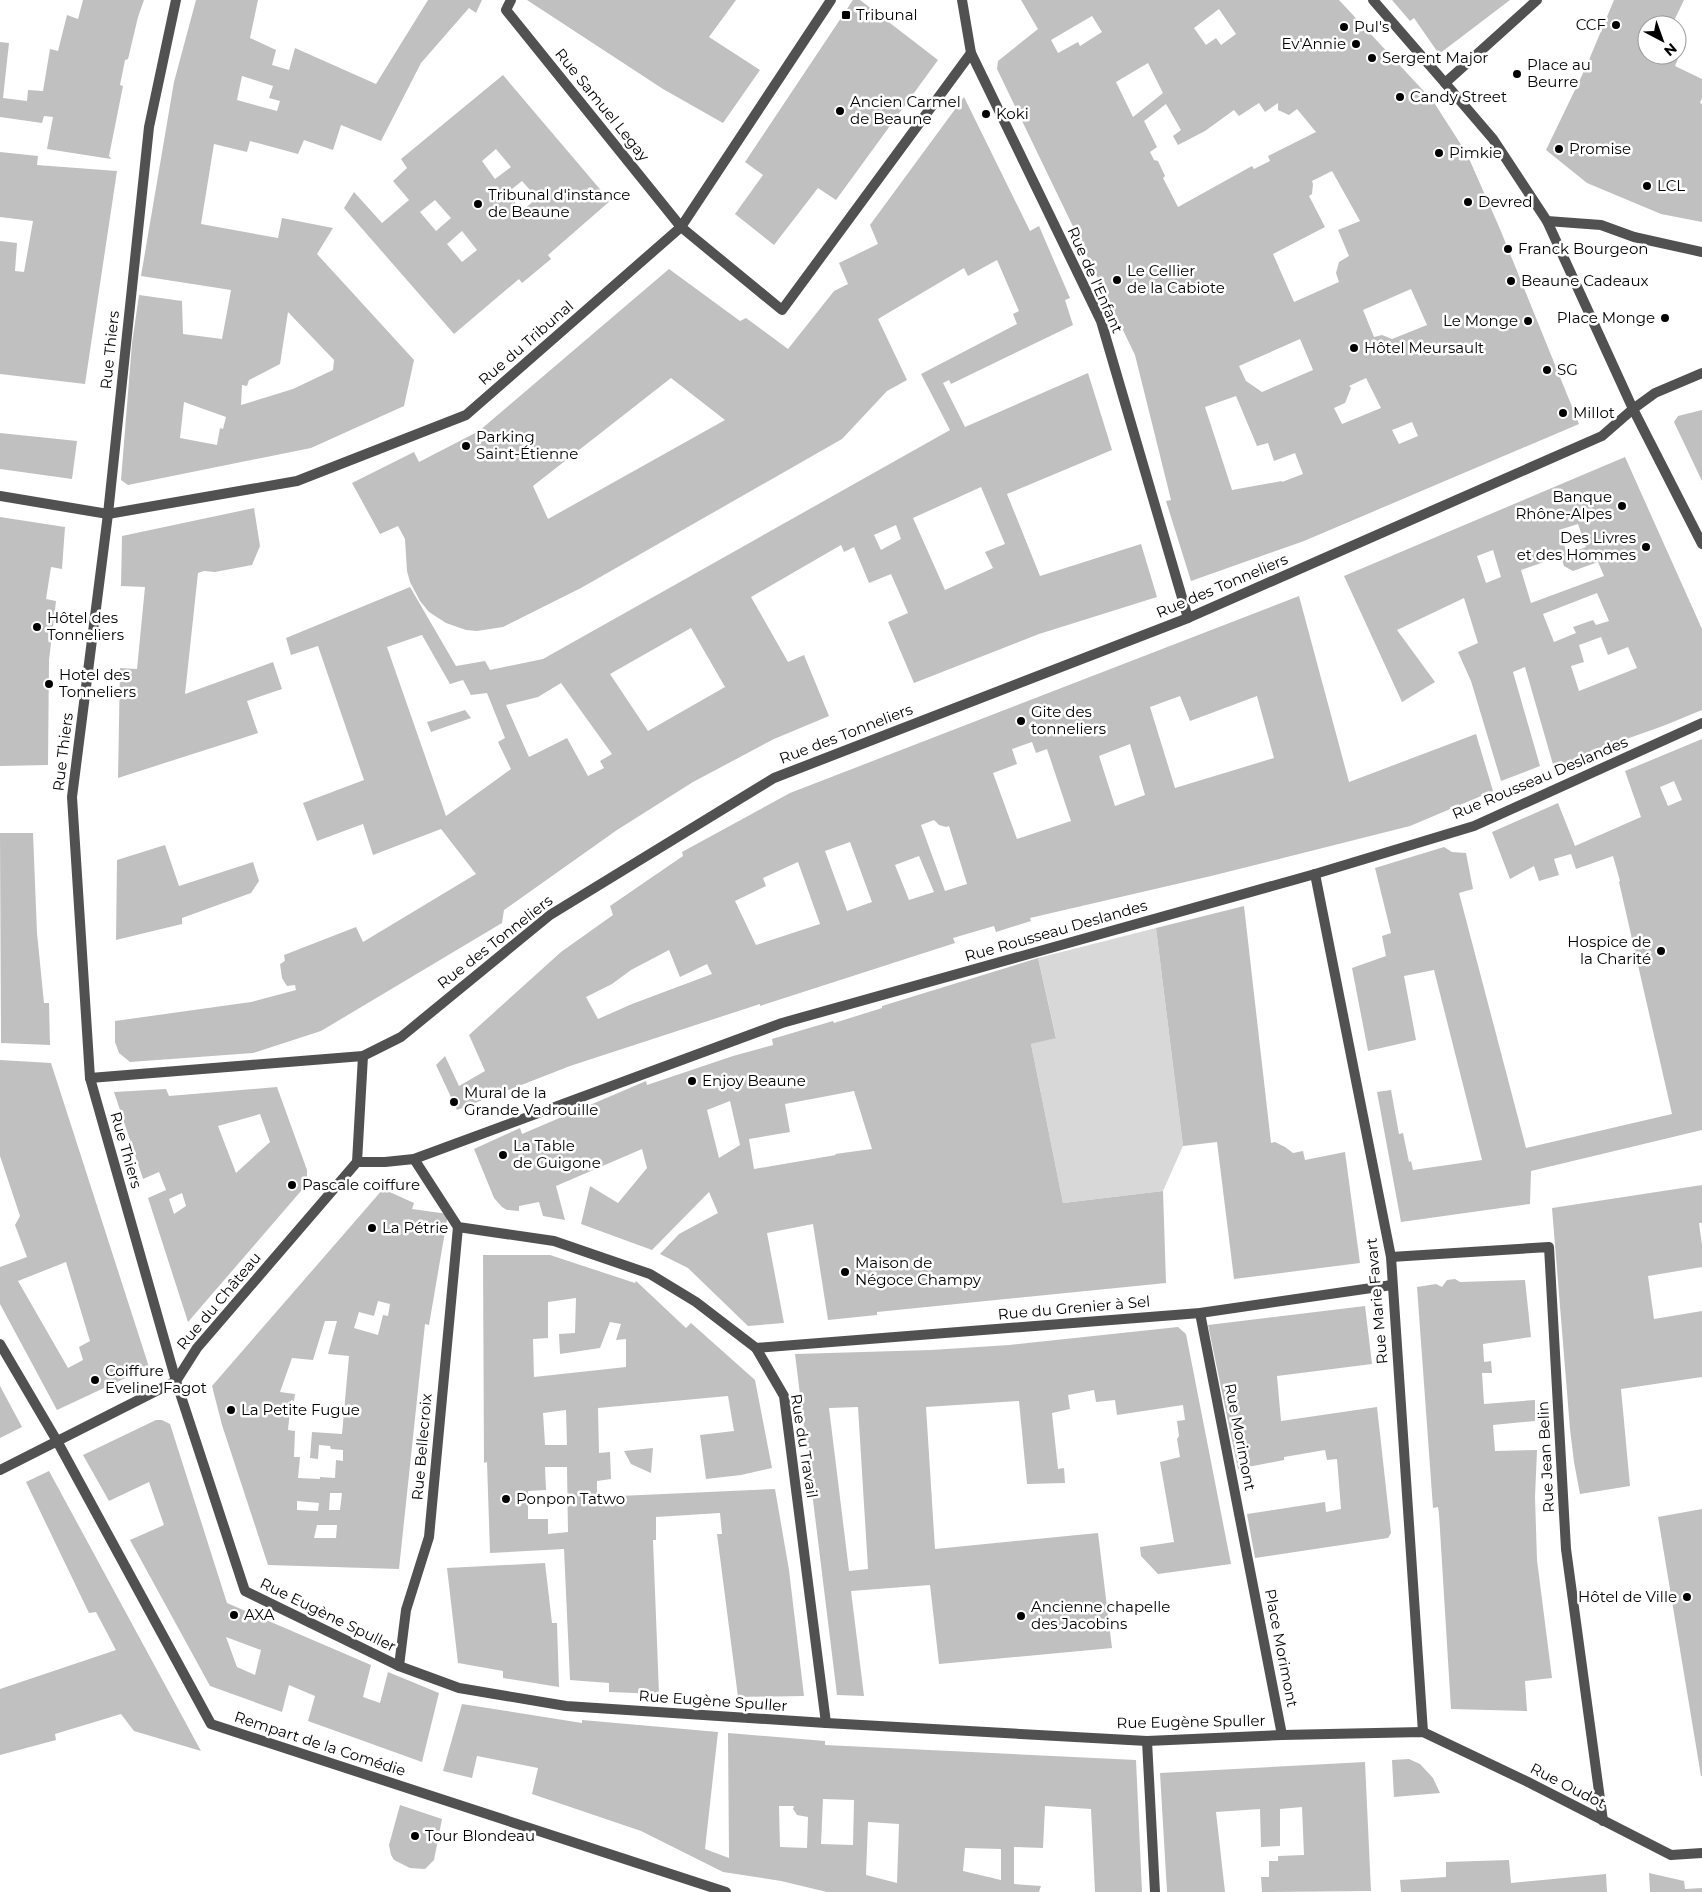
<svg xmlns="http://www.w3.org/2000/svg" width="1702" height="1892" font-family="Montserrat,sans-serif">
  <rect width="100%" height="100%" fill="#fff"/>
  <path fill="#d8d8d8" d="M1156 928 1183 1146 1163 1191 1063 1203 1031 1044 1056 1037 1038 958Z"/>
  <g fill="#c0c0c0" fill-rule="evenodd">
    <path d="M83 0H144L138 17 128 59 125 60 120 85 123 86 109 156 111 159 47 149 53 117 44 116 42 123 0 117V42L9 43 3 98 27 101 28 90 43 91 50 49 58 51 67 15 78 19Z"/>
    <path d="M196 0H258L250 38 276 50 272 65 289 70 295 48 376 84 428 0H482L476 13 469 8 421 63 381 141 341 125 333 150 304 140 298 154 250 141 247 152 214 144 201 224 278 238 282 218 333 228 317 254 414 360 404 406 311 448 128 485 121 480 132 343 139 295 182 301 183 334 222 339 231 290 141 276 174 82ZM242 76 273 86 269 98 280 101 277 111 237 100ZM288 312 334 360 333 370 293 389 241 405 242 385 247 386 249 380 280 364ZM184 402 226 417 223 429 220 428 217 445 180 438Z"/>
    <path d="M527 0H736L709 37 760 70 723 123 663 89Z"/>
    <path d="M853 0H860L938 60 836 200 818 188 774 245 735 214 763 175 745 162Z"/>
    <path d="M1021 0H1339L1433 101 1467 154 1500 229 1579 424 1304 541 1191 581 1166 501 1171 500 1135 355 997 69 998 61 1038 29ZM1219 9 1236 34 1221 45 1216 38 1206 45 1194 28ZM1092 16 1102 32 1080 46 1078 42 1058 53 1051 40ZM1148 63 1163 93 1133 117 1116 82ZM1259 103 1265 112 1278 103V110L1289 115 1297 109 1316 132 1268 156 1270 161 1254 169 1252 166 1178 207 1163 178 1165 176 1158 161 1154 160 1150 152 1157 147 1144 121 1166 104 1181 130 1173 136 1178 145 1205 131 1234 110 1239 116ZM1332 171 1360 221 1338 230 1349 256 1339 262 1336 273 1339 282 1294 302 1273 254 1325 227 1309 196 1312 194 1313 184 1312 181ZM1411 289 1427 325 1392 339 1382 335 1374 337 1363 310ZM1300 339 1313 370 1262 392 1246 381 1239 366ZM1366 378 1381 408 1342 424 1334 408 1345 403 1351 388 1349 386ZM1236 396 1257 446 1268 443 1274 461 1295 453 1303 474 1282 482V481L1232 490 1205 407ZM1412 422 1418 436 1399 444 1392 430Z"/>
    <path d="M1392 0H1510L1439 54 1414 18 1410 21Z"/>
    <path d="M1614 0H1684L1672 25H1647V55H1677V46L1682 49 1675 66 1702 79V98L1700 103 1702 104V222L1661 214 1587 183 1546 150 1586 67Z"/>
    <path d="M503 75 610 201 548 255 551 259 522 283 519 279 454 334 344 208 354 192 382 223 409 200 393 181 407 168 401 159ZM496 149 511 167 495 179 482 161ZM522 181 537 198 522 211 507 193ZM435 200 451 218 436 231 420 212ZM462 231 477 250 462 262 447 244Z"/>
    <path d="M964 97 1030 231 1039 226 1070 298 1065 300 1073 325 951 384 949 380 943 383 965 427 1088 373 1112 450 1007 494 1040 576 1141 544 1157 597 1039 634 914 683 888 622 908 613 891 574 869 583 854 547 844 552 841 545 751 597 788 662 804 655 829 716 774 739 693 782 617 830 504 910 502 923 321 1031 253 1053 130 1062 119 1053 115 1042V1021L251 1002 296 990 295 985 287 986 282 978 280 964 285 961 284 955 356 927 363 942 476 874 441 829 373 855 363 824 317 841 303 803 364 780 318 646 291 655 286 638 410 587 456 666 485 661 490 670 543 659 950 430 921 374 1017 324 1013 314 1019 311 997 260 968 276 964 268 878 319 907 380 887 391 842 439 581 588 503 627 477 631 466 630 446 623 429 612 420 601 410 582 407 571 405 539 398 526 380 534 352 483 414 452 419 462 479 431 669 269 740 321 746 318 788 349 834 291 848 284 839 263 878 244 870 225ZM671 378 725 420 548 519 533 486ZM981 487 1005 544 985 552 993 568 945 590 913 518ZM896 525 901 539 881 550 874 535ZM691 628 725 687 648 731 610 674ZM422 635 450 684 463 680 471 695 487 693 505 738 498 742 511 769 446 816 387 647ZM561 683 612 754 600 761 604 768 588 776 567 738 529 757 506 705 538 697Z"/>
    <path d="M0 152 38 156 37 165 117 171 85 384 0 374V241L17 243 15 271 24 272 33 221 0 217Z"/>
    <path d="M1702 410V481L1674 422 1678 416Z"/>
    <path d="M0 433 77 441 72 479 0 469Z"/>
    <path d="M1625 457 1702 629V710L1663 726 1615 743 1616 747 1607 751 1605 746 1581 755V759L1554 768 1525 667 1513 672 1540 766 1501 781 1471 681 1458 652 1478 643 1464 598 1397 630 1435 682 1402 702 1344 576ZM1578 524 1586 547 1567 554 1559 530ZM1493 550 1501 577 1486 583 1477 556ZM1561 556 1564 566 1573 571 1598 562 1604 576 1531 603 1521 570ZM1597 593 1609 621 1596 625 1593 620 1573 627 1576 633 1554 642 1543 614ZM1601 637 1608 655 1628 647 1637 668 1579 691 1571 666 1584 662 1579 645Z"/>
    <path d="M254 508 260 546 252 565 215 572 204 571 198 573 185 694 273 662 282 689 247 701 258 733 118 778 120 668 137 669 145 587 121 586 122 536Z"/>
    <path d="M0 517 65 527 62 569 51 567 46 599 56 601 49 660 48 765 0 766Z"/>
    <path d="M1299 596 1349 782 1476 734 1493 791 1410 826 1211 876 1030 918 1031 921 996 932 994 926 953 938 955 943 760 1006V1004L570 1066 457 1110 436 1065 445 1056 459 1086 485 1071 469 1035 561 952 613 915 610 906 683 856 682 852 790 793ZM1180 696 1190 721 1257 696 1274 758 1175 788 1150 707ZM1032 742 1036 753 1047 749 1071 821 1017 839 993 773 1017 764 1012 749ZM1130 744 1145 795 1115 806 1099 756ZM934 820 939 825 946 827 949 826 967 884 945 891 921 825ZM850 842 872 902 847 911 825 851ZM919 856 934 892 909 900 895 865ZM798 862 820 924 756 945 735 901 766 886 763 878ZM669 950 680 977 707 964 712 974 632 1004 598 1019 586 997 612 984 631 970Z"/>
    <path d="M465 710 471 718 431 732 427 722Z"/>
    <path d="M1702 739V1130L1531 1171 1530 1204 1401 1222 1377 1092 1391 1090 1399 1134 1403 1133 1409 1162 1411 1161 1413 1170 1482 1160 1434 970 1404 976 1416 1040 1368 1051 1352 968 1386 956 1382 936 1391 933 1375 868 1444 847 1452 852 1466 853 1473 889 1459 893 1526 1148 1672 1114 1619 882 1620 881 1613 856 1576 869 1571 854 1554 859 1559 875 1539 881 1534 866 1510 879 1492 832 1558 803 1575 846 1641 817 1625 771ZM1674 781 1682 800 1668 806 1660 787Z"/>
    <path d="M0 833H33L37 933 44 1003H49L50 1045 1 1043Z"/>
    <path d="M165 845 179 886 253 862 259 881 251 893 182 918V924L116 940 117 860Z"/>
    <path d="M1244 906 1271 1143 1275 1142 1285 1147 1293 1153 1303 1151 1305 1160 1345 1152 1360 1263 1234 1279 1217 1142 1183 1146 1156 928Z"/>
    <path d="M1038 958 1056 1038 1031 1044 1063 1203 1163 1191 1166 1283 877 1312V1315L828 1320 813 1224 767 1233 784 1323 748 1326 688 1268 660 1254 679 1234 718 1213 709 1192 652 1250 581 1224 590 1186 618 1203 647 1168 642 1149 556 1186 565 1220 543 1216 539 1202 519 1206V1211L507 1210 502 1207 494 1198 474 1149 520 1128 522 1134 646 1081 647 1085 733 1056 773 1045 772 1039 833 1021 834 1023 882 1008V1006ZM854 1091 872 1149 835 1154 836 1155 754 1169 749 1139 790 1132 785 1104ZM730 1101 740 1145 719 1158 707 1110Z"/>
    <path d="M0 1060 51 1063 149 1367 57 1410 0 1304V1267L27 1257 15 1225 20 1216 0 1156ZM66 1262 90 1341 79 1347 83 1360 68 1368 18 1281Z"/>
    <path d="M277 1087 307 1170V1184L188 1322 148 1198 166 1190 159 1172 143 1179 114 1092 166 1089 169 1096ZM260 1114 270 1142 236 1173 218 1126ZM182 1193 186 1206 174 1214 169 1199Z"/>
    <path d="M1702 1185V1223H1699L1702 1245V1267L1648 1276 1654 1319 1702 1311V1377L1621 1389 1630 1486 1580 1494 1574 1462 1570 1429 1552 1208Z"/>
    <path d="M383 1189 414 1203 412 1209 448 1214 429 1325 425 1324 399 1569 268 1565 222 1425 212 1386ZM378 1301 390 1304 388 1316 383 1315 378 1335 354 1328 359 1312 374 1316ZM325 1321H337L328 1354 349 1356 342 1434 312 1432 310 1458 318 1459 319 1445 330 1446 331 1449 343 1450V1461L336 1460 335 1478 320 1477V1479L298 1478 300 1457H294L295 1431 288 1430 291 1400 294 1401 295 1394 280 1392 292 1358 313 1360ZM330 1493H342L340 1510H329ZM297 1501 319 1503 318 1511 297 1510ZM317 1525H337L336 1538H314Z"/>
    <path d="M483 1255H550L635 1283 636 1281 686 1328 691 1323 755 1380 772 1468 741 1475 706 1479 700 1435 734 1431 728 1396 598 1408 599 1453 610 1452 611 1479 597 1481V1497L775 1489 789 1570 804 1696 738 1697 717 1534H722L720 1513 656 1517V1540H653L659 1694 609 1692V1683L570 1680 564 1549 490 1553 487 1462 484 1463ZM576 1298 575 1333 559 1334 560 1354 600 1348 610 1322 621 1324 616 1340 626 1339V1367L534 1377 533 1339 548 1338V1302ZM566 1410 567 1445H545L543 1413ZM545 1467H567L568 1532 548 1534V1519H528V1491L546 1490Z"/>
    <path d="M1455 1279 1460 1282 1525 1280 1531 1337 1483 1344 1484 1362 1491 1361 1492 1373H1482L1484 1404 1535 1400V1421L1493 1425 1495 1451 1537 1450 1535 1497 1537 1560 1552 1678 1525 1681 1527 1711 1451 1709 1439 1514 1438 1507 1433 1508 1417 1287 1436 1284 1442 1287 1447 1280Z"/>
    <path d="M1365 1306 1372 1364 1277 1376 1281 1421 1377 1407 1391 1533 1388 1538 1255 1558 1247 1514 1325 1502 1326 1512 1341 1509 1337 1459 1327 1460 1325 1450 1284 1457V1460L1238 1469 1208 1325Z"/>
    <path d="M1178 1327 1186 1334 1231 1564 1158 1574 1141 1556 1140 1547 1174 1542 1160 1462 1180 1457 1177 1439 1179 1436 1177 1421 1185 1420 1183 1405 1117 1415 1115 1400 1096 1402 1094 1390 1068 1395 1070 1409 1052 1413 1058 1469 1064 1468 1065 1483 1027 1484 1019 1401 926 1407 935 1549 1098 1533 1112 1648 939 1664 930 1585 851 1591 864 1696 837 1695 795 1354 931 1350 1009 1345ZM858 1407 868 1569 849 1571 829 1408Z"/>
    <path d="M0 1386 22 1427 0 1438Z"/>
    <path d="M156 1420H162L170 1424 227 1603 371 1665 363 1697 380 1703 388 1672 439 1693 422 1762 308 1721 315 1696 289 1685 282 1712 210 1686 130 1540 164 1525 149 1482 109 1501 83 1455ZM226 1637 261 1650 255 1675 237 1667Z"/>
    <path d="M653 1448 651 1473 631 1464 624 1451Z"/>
    <path d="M49 1471 201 1751 134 1731 121 1714 55 1734 56 1740 0 1755V1689L116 1650 96 1612 89 1613 26 1482Z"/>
    <path d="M1702 1509V1776H1701L1658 1517Z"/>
    <path d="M545 1563 552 1623H557L559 1687 503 1678V1671L458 1663 447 1568Z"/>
    <path d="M462 1704 582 1723V1720L718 1732 705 1849 729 1858 728 1733 825 1741V1745L1136 1760 1142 1892H1095L1091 1809 1045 1806 1043 1848 1014 1847V1884L1041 1886 1039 1892H827L781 1881 723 1872 641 1831 532 1794 538 1768 477 1756 472 1778 443 1771ZM823 1799 854 1800 853 1845 821 1844ZM779 1806H794L793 1809 797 1815 808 1817 807 1848 780 1847ZM868 1822 899 1824 897 1883 866 1875ZM965 1848 1001 1849V1880L963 1871Z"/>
    <path d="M1409 1759 1420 1764 1433 1778 1440 1793 1394 1797 1392 1760Z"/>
    <path d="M1365 1762 1371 1891 1262 1892 1261 1877H1269V1861H1278V1856L1304 1855 1302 1807 1280 1809V1846L1261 1847 1260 1809 1216 1812 1225 1892H1167L1160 1773Z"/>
    <path d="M400 1805 442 1819 434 1860 425 1869 410 1868 394 1860 391 1855 389 1845Z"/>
    <path d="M1509 1860 1511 1883 1606 1874 1607 1892H1401L1400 1880 1446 1877V1862Z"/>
    <path d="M1649 1873 1684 1881 1685 1889 1702 1888V1892H1650Z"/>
  </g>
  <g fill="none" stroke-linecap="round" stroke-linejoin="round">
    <g stroke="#515151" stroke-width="10">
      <path d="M1373 0 1445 83"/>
      <path d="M681 227 782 310 971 53"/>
    </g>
    <g stroke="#515151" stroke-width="10">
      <path d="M176 0 149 127 108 514 72 797 90 1078 176 1381 245 1591 399 1666 459 1688 566 1706 826 1723 1147 1741 1282 1735 1423 1732 1528 1782 1671 1855 1702 1853"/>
      <path d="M511 0 506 10 681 227"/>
      <path d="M962 0 971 53 1101 321 1188 618"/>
      <path d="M1537 0 1445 83 1493 139 1547 221 1633 409 1702 544"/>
      <path d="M1547 221 1601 225 1634 237 1702 252"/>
      <path d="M0 496 108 514 297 481 466 415 681 227 831 0"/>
      <path d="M1315 874 1391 1257 1423 1732"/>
      <path d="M363 1056 357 1162H385L414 1159 782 1023 1315 874 1474 826 1702 723"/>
      <path d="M90 1078 363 1056 401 1037 550 915 774 778 1188 618 1602 436 1633 409 1655 393 1702 373"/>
      <path d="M414 1159 458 1227 554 1241 650 1274 696 1302 756 1348 784 1396 826 1723"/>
      <path d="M1391 1257 1549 1247 1566 1549 1603 1821"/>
      <path d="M1200 1313 1282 1735"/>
      <path d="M0 1344 57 1441 211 1724 726 1892"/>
      <path d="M756 1348 1200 1313 1392 1285"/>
      <path d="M0 1470 176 1381 197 1348 357 1162"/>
      <path d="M399 1666 406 1610 429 1537 458 1227"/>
      <path d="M1147 1741 1155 1892"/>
    </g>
  </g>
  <g fill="#000" stroke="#fff" stroke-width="2">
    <rect x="841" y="10" width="10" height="10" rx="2.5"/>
    <circle cx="1616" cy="25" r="5"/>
    <circle cx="1344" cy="27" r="5"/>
    <circle cx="1356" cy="44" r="5"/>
    <circle cx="1372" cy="58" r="5"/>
    <circle cx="1517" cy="74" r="5"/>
    <circle cx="1400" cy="97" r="5"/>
    <circle cx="840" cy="111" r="5"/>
    <circle cx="986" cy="114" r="5"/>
    <circle cx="1559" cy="149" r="5"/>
    <circle cx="1439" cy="153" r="5"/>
    <circle cx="1647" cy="186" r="5"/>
    <circle cx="1468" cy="202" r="5"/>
    <circle cx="478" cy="204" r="5"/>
    <circle cx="1508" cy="249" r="5"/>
    <circle cx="1117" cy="280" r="5"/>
    <circle cx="1511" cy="281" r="5"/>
    <circle cx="1665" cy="318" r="5"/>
    <circle cx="1528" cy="321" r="5"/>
    <circle cx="1354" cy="348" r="5"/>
    <circle cx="1547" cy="370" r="5"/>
    <circle cx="1563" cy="413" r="5"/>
    <circle cx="466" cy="446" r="5"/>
    <circle cx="1622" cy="506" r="5"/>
    <circle cx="1646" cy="547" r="5"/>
    <circle cx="37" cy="627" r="5"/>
    <circle cx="49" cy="684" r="5"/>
    <circle cx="1021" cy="721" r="5"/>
    <circle cx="1661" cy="951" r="5"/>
    <circle cx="692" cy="1081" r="5"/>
    <circle cx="454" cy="1102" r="5"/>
    <circle cx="503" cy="1155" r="5"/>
    <circle cx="292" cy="1185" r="5"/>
    <circle cx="372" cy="1228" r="5"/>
    <circle cx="845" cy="1272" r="5"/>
    <circle cx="95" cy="1380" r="5"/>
    <circle cx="231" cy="1410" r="5"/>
    <circle cx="506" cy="1499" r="5"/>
    <circle cx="1687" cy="1597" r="5"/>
    <circle cx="234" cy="1615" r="5"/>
    <circle cx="1021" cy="1616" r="5"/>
    <circle cx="415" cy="1836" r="5"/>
  </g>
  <g text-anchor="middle" stroke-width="5" stroke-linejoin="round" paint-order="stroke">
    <g font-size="15" fill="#000" stroke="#fff" text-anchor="start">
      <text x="856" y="20">Tribunal</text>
      <text x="1606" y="30" text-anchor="end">CCF</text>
      <text x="1354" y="32">Pul's</text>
      <text x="1346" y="49" text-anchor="end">Ev'Annie</text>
      <text x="1382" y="63">Sergent Major</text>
      <text x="1527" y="70">Place au<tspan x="1527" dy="17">Beurre</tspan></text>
      <text x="1410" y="102">Candy Street</text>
      <text x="850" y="107">Ancien Carmel<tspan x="850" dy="17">de Beaune</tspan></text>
      <text x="996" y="119">Koki</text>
      <text x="1569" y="154">Promise</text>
      <text x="1449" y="158">Pimkie</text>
      <text x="1657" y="191">LCL</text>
      <text x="488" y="200">Tribunal d'instance<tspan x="488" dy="17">de Beaune</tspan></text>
      <text x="1478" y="207">Devred</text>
      <text x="1518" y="254">Franck Bourgeon</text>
      <text x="1127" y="276">Le Cellier<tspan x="1127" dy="17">de la Cabiote</tspan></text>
      <text x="1521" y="286">Beaune Cadeaux</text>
      <text x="1655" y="323" text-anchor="end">Place Monge</text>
      <text x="1518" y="326" text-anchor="end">Le Monge</text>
      <text x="1364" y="353">Hôtel Meursault</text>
      <text x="1557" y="375">SG</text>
      <text x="1573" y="418">Millot</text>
      <text x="476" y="442">Parking<tspan x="476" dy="17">Saint-Étienne</tspan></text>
      <text x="1612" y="502" text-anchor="end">Banque<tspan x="1612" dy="17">Rhône-Alpes</tspan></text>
      <text x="1636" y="543" text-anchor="end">Des Livres<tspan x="1636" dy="17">et des Hommes</tspan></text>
      <text x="47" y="623">Hôtel des<tspan x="47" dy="17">Tonneliers</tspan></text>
      <text x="59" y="680">Hotel des<tspan x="59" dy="17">Tonneliers</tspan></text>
      <text x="1031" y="717">Gite des<tspan x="1031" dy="17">tonneliers</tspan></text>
      <text x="1651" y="947" text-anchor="end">Hospice de<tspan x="1651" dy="17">la Charité</tspan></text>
      <text x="702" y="1086">Enjoy Beaune</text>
      <text x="464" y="1098">Mural de la<tspan x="464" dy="17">Grande Vadrouille</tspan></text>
      <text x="513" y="1151">La Table<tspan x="513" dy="17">de Guigone</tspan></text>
      <text x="302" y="1190">Pascale coiffure</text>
      <text x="382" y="1233">La Pétrie</text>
      <text x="855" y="1268">Maison de<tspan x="855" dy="17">Négoce Champy</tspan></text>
      <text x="105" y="1376">Coiffure<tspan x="105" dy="17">Eveline Fagot</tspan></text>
      <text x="241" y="1415">La Petite Fugue</text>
      <text x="516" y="1504">Ponpon Tatwo</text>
      <text x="1677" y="1602" text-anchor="end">Hôtel de Ville</text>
      <text x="1031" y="1612">Ancienne chapelle<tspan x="1031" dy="17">des Jacobins</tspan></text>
      <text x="244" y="1620">AXA</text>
      <text x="425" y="1841">Tour Blondeau</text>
    </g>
    <g font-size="15" fill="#000" stroke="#fff">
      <text transform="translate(602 105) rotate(51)" y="5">Rue Samuel Legay</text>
      <text transform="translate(1095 280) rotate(66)" y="5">Rue de l'Enfant</text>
      <text transform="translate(526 343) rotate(-41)" y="5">Rue du Tribunal</text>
      <text transform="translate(110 350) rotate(-84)" y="5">Rue Thiers</text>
      <text transform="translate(1222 586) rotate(-23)" y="5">Rue des Tonneliers</text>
      <text transform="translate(846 734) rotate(-21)" y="5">Rue des Tonneliers</text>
      <text transform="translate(63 752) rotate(-83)" y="5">Rue Thiers</text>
      <text transform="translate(1540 778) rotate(-23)" y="5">Rue Rousseau Deslandes</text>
      <text transform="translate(1056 931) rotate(-16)" y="5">Rue Rousseau Deslandes</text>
      <text transform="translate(495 942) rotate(-38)" y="5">Rue des Tonneliers</text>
      <text transform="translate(126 1150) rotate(74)" y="5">Rue Thiers</text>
      <text transform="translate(219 1301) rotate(-50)" y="5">Rue du Château</text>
      <text transform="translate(1377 1301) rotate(-95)" y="5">Rue Marie Favart</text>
      <text transform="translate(1074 1308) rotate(-5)" y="5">Rue du Grenier à Sel</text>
      <text transform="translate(1240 1437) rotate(79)" y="5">Rue Morimont</text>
      <text transform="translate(804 1446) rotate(81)" y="5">Rue du Travail</text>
      <text transform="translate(422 1447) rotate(-85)" y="5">Rue Bellecroix</text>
      <text transform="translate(1546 1457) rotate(-93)" y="5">Rue Jean Belin</text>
      <text transform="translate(328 1615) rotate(26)" y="5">Rue Eugène Spuller</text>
      <text transform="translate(1281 1648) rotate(79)" y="5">Place Morimont</text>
      <text transform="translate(713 1701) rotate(4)" y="5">Rue Eugène Spuller</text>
      <text transform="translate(1191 1722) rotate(-1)" y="5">Rue Eugène Spuller</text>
      <text transform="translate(320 1744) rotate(18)" y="5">Rempart de la Comédie</text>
      <text transform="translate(1568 1786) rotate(27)" y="5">Rue Oudot</text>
    </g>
  </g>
  <g transform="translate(1662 40) rotate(139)"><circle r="24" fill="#ffffff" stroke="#999999"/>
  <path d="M0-4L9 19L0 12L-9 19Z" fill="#000000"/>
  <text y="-8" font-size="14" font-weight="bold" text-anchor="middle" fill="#000000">N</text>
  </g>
</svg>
